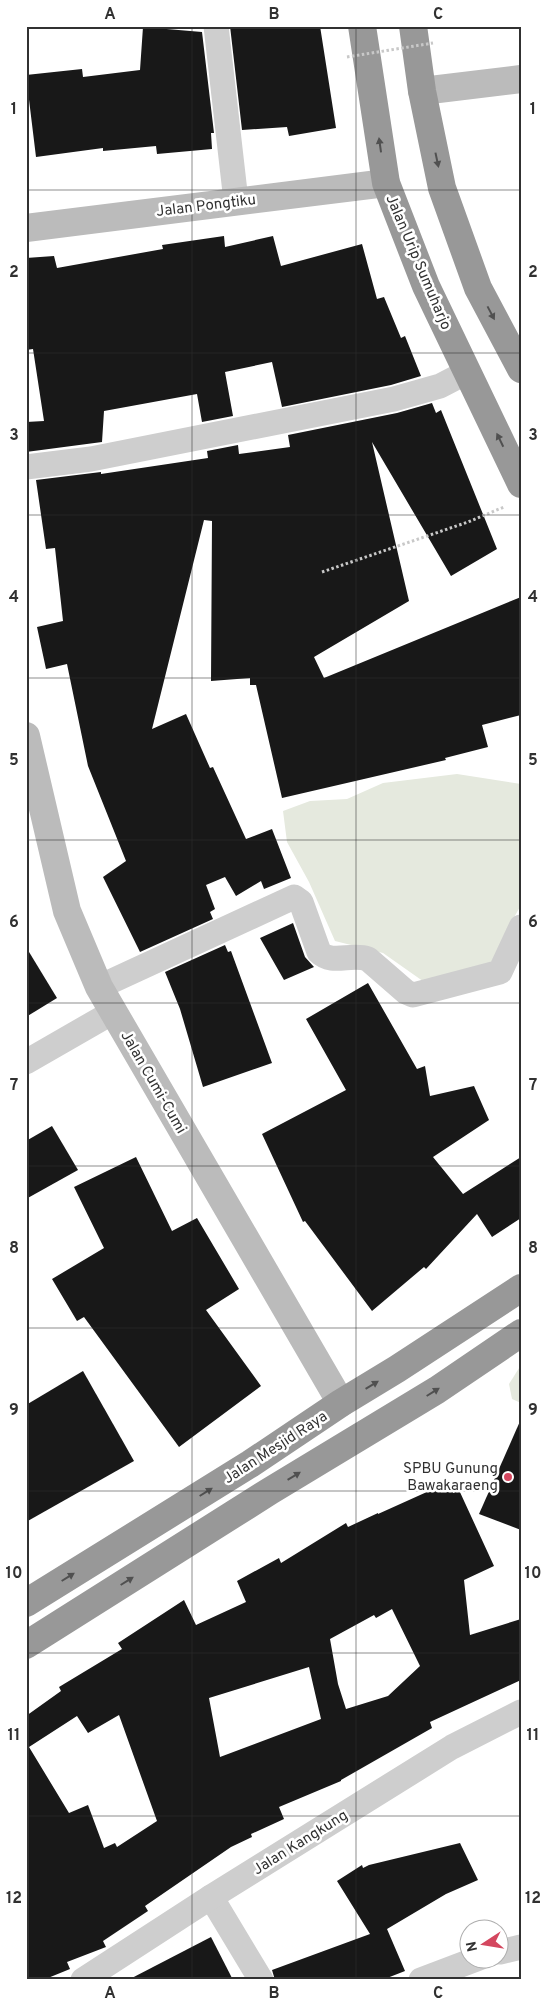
<svg xmlns="http://www.w3.org/2000/svg" width="547" height="2006" font-family="Overpass,sans-serif">
  <rect width="100%" height="100%" fill="#fff"/>
  <g fill="#e5e9de">
    <path d="M457 774 521 784V905L512 921 497 963 427 984 383 953 335 941 309 882 287 842 283 811 310 801 347 799 383 783Z"/>
    <path d="M521 1365V1403L512 1399 509 1384Z"/>
  </g>
  <g fill="#181818" fill-rule="evenodd">
    <path d="M230 26H320L336 128 289 136 287 127 242 130Z"/>
    <path d="M143 27 202 32 214 133H211L212 149 157 154 156 146 103 151V148L36 157 26 75 82 69 83 77 140 70Z"/>
    <path d="M224 236 225 247 273 236 281 266 362 244 377 299 384 297 401 338 405 336 421 376 391 385 282 407 272 362 225 372 233 416 202 422 197 394 104 411 102 442 26 452V422L44 421 33 349 26 350V258L54 256 57 268 163 249 162 245Z"/>
    <path d="M432 403 436 413 441 410 497 549 451 576 372 442 409 601 314 657 324 678 521 597V715L482 725 488 747 445 758 446 760 282 798 256 685H250V678L211 681 212 521 204 520 152 729 186 714 210 768 213 767 246 839 272 829 291 878 264 889 261 881 236 896 225 877 206 885 215 909 210 912 213 919 140 952 103 877 126 861 88 766 67 664 46 669 37 627 63 621 55 548 46 549 36 480 101 472V474L208 458 207 451 238 445 239 454 290 447 288 435 397 413Z"/>
    <path d="M293 923 305 957 314 967 284 980 260 938Z"/>
    <path d="M225 945 228 952 231 951 272 1063 203 1087 180 1009 165 972Z"/>
    <path d="M26 947 57 998 26 1017Z"/>
    <path d="M368 983 417 1069 425 1066 430 1096 474 1086 489 1120 433 1157 463 1194 521 1157V1218L492 1237 477 1214 426 1269 424 1267 372 1311 305 1221 303 1222 262 1134 346 1090 306 1019Z"/>
    <path d="M52 1126 78 1170 26 1199V1141Z"/>
    <path d="M136 1157 172 1231 197 1218 239 1289 206 1310 261 1386 179 1447 84 1317 77 1321 52 1279 104 1248 74 1187Z"/>
    <path d="M83 1371 134 1461 26 1522V1405Z"/>
    <path d="M521 1419V1530L479 1514Z"/>
    <path d="M449 1482 453 1493 459 1490 494 1566 464 1580 470 1635 521 1619V1680L430 1722 432 1728 341 1780V1781L279 1807 284 1819 251 1834 252 1837 231 1847 145 1906 148 1911 103 1941 106 1947 67 1962 70 1969 43 1980H26V1716L61 1691 59 1687 122 1649 118 1643 184 1600 196 1625 246 1602 237 1581 279 1558 281 1563 346 1523 348 1527 378 1513V1514ZM392 1609 420 1666 388 1696 346 1709 338 1684 330 1639 374 1615 376 1618ZM309 1667 321 1719 220 1757 209 1698ZM119 1715 157 1821 117 1847 115 1843 104 1848 88 1805 69 1813 29 1747 77 1716 88 1733Z"/>
    <path d="M460 1843 478 1880 446 1894 387 1929 405 1971 382 1980H275L272 1970 370 1934 337 1881 362 1865 363 1868 369 1865Z"/>
    <path d="M211 1937 233 1980H128Z"/>
  </g>
  <g fill="none" stroke-linecap="round" stroke-linejoin="round">
    <path stroke="#c8c8c8" stroke-width="3" stroke-dasharray="2.5 2.5" stroke-linecap="butt" d="M322 572 468 522 504 507"/>
    <g stroke="#cecece" stroke-width="25">
      <path d="M216 26 236 201"/>
      <path d="M26 467 91 459 394 399 440 386 467 372"/>
      <path d="M99 987 294 897 301 902 319 952C332 965 351 953 368 959L406 992 413 995 500 972 521 927"/>
      <path d="M26 1062 113 1012"/>
      <path d="M211 1897 261 1980"/>
      <path d="M500 1952 521 1947"/>
      <path d="M83 1980 211 1897 452 1747 521 1712"/>
      <path d="M421 1980 479 1958"/>
    </g>
    <g stroke="#bbb" stroke-width="28">
      <path d="M422 91 521 79"/>
      <path d="M26 228 386 183"/>
      <path d="M26 736 67 911 99 987 341 1403"/>
    </g>
    <g stroke="#989898" stroke-width="28">
      <path d="M362 26 386 183 426 286 521 484"/>
      <path d="M413 26 422 91 442 188 478 288 521 369"/>
      <path d="M26 1603 250 1464 341 1403 397 1369 521 1288"/>
      <path d="M26 1645 270 1491 437 1390 521 1333"/>
    </g>
    <path stroke="#c8c8c8" stroke-width="3" stroke-dasharray="2.5 2.5" stroke-linecap="butt" d="M347 57 433 43"/>
  </g>
  <defs><path id="oneway-solid" d="M-6-.8H1V-3.2L6.5 0L1 3.2V.8H-6Z" transform="scale(1.25)"/></defs>
  <g fill="#505050">
    <use href="#oneway-solid" transform="translate(380 145) rotate(-98)"/>
    <use href="#oneway-solid" transform="translate(437 160) rotate(78)"/>
    <use href="#oneway-solid" transform="translate(491 313) rotate(62)"/>
    <use href="#oneway-solid" transform="translate(500 440) rotate(-116)"/>
    <use href="#oneway-solid" transform="translate(372 1385) rotate(-31)"/>
    <use href="#oneway-solid" transform="translate(433 1392) rotate(-32)"/>
    <use href="#oneway-solid" transform="translate(294 1476) rotate(-31)"/>
    <use href="#oneway-solid" transform="translate(206 1492) rotate(-32)"/>
    <use href="#oneway-solid" transform="translate(68 1577) rotate(-32)"/>
    <use href="#oneway-solid" transform="translate(127 1581) rotate(-32)"/>
  </g>
  <path fill="none" stroke="#313131" stroke-width="1" stroke-opacity="0.55" d="M192 26V1980M356 26V1980M26 190H521M26 353H521M26 515H521M26 678H521M26 840H521M26 1003H521M26 1166H521M26 1328H521M26 1491H521M26 1653H521M26 1816H521"/>
  <circle fill="#d4475f" stroke="#fff" stroke-width="2" cx="508" cy="1477" r="5"/>
  <g text-anchor="middle" stroke-width="5" stroke-linejoin="round" paint-order="stroke">
    <g font-size="15" fill="#313131" stroke="#fff">
      <text transform="translate(206 205) rotate(-7)" y="5">Jalan Pongtiku</text>
      <text transform="translate(419 262) rotate(67)" y="5">Jalan Urip Sumuharjo</text>
      <text transform="translate(154 1082) rotate(60)" y="5">Jalan Cumi-Cumi</text>
      <text transform="translate(275 1447) rotate(-33)" y="5">Jalan Mesjid Raya</text>
      <text transform="translate(300 1842) rotate(-32)" y="5">Jalan Kangkung</text>
    </g>
    <g font-size="15" fill="#313131" stroke="#fff" text-anchor="end">
      <text x="498" y="1473">SPBU Gunung<tspan x="498" dy="17">Bawakaraeng</tspan></text>
    </g>
  </g>
  <rect width="547" height="2006" fill="none" stroke="#ffffff" stroke-width="55"/>
  <g transform="translate(484 1944) rotate(258)"><circle r="24" fill="#ffffff" stroke="#adadad"/>
  <path d="M0-4L9 19L0 12L-9 19Z" fill="#d4475f"/>
  <text y="-8" font-size="14" font-weight="bold" text-anchor="middle" fill="#313131">N</text>
  </g>
  <rect x="28" y="28" width="492" height="1950" fill="none" stroke="#313131" stroke-width="2"/>
  <g font-size="16" text-anchor="middle" font-weight="bold" fill="#313131">
    <text x="110" y="19">A</text>
    <text x="274" y="19">B</text>
    <text x="438" y="19">C</text>
    <text x="14" y="114">1</text>
    <text x="533" y="114">1</text>
    <text x="14" y="277">2</text>
    <text x="533" y="277">2</text>
    <text x="14" y="440">3</text>
    <text x="533" y="440">3</text>
    <text x="14" y="602">4</text>
    <text x="533" y="602">4</text>
    <text x="14" y="765">5</text>
    <text x="533" y="765">5</text>
    <text x="14" y="927">6</text>
    <text x="533" y="927">6</text>
    <text x="14" y="1090">7</text>
    <text x="533" y="1090">7</text>
    <text x="14" y="1253">8</text>
    <text x="533" y="1253">8</text>
    <text x="14" y="1415">9</text>
    <text x="533" y="1415">9</text>
    <text x="14" y="1578">10</text>
    <text x="533" y="1578">10</text>
    <text x="14" y="1740">11</text>
    <text x="533" y="1740">11</text>
    <text x="14" y="1903">12</text>
    <text x="533" y="1903">12</text>
    <text x="110" y="1998">A</text>
    <text x="274" y="1998">B</text>
    <text x="438" y="1998">C</text>
  </g>
</svg>
